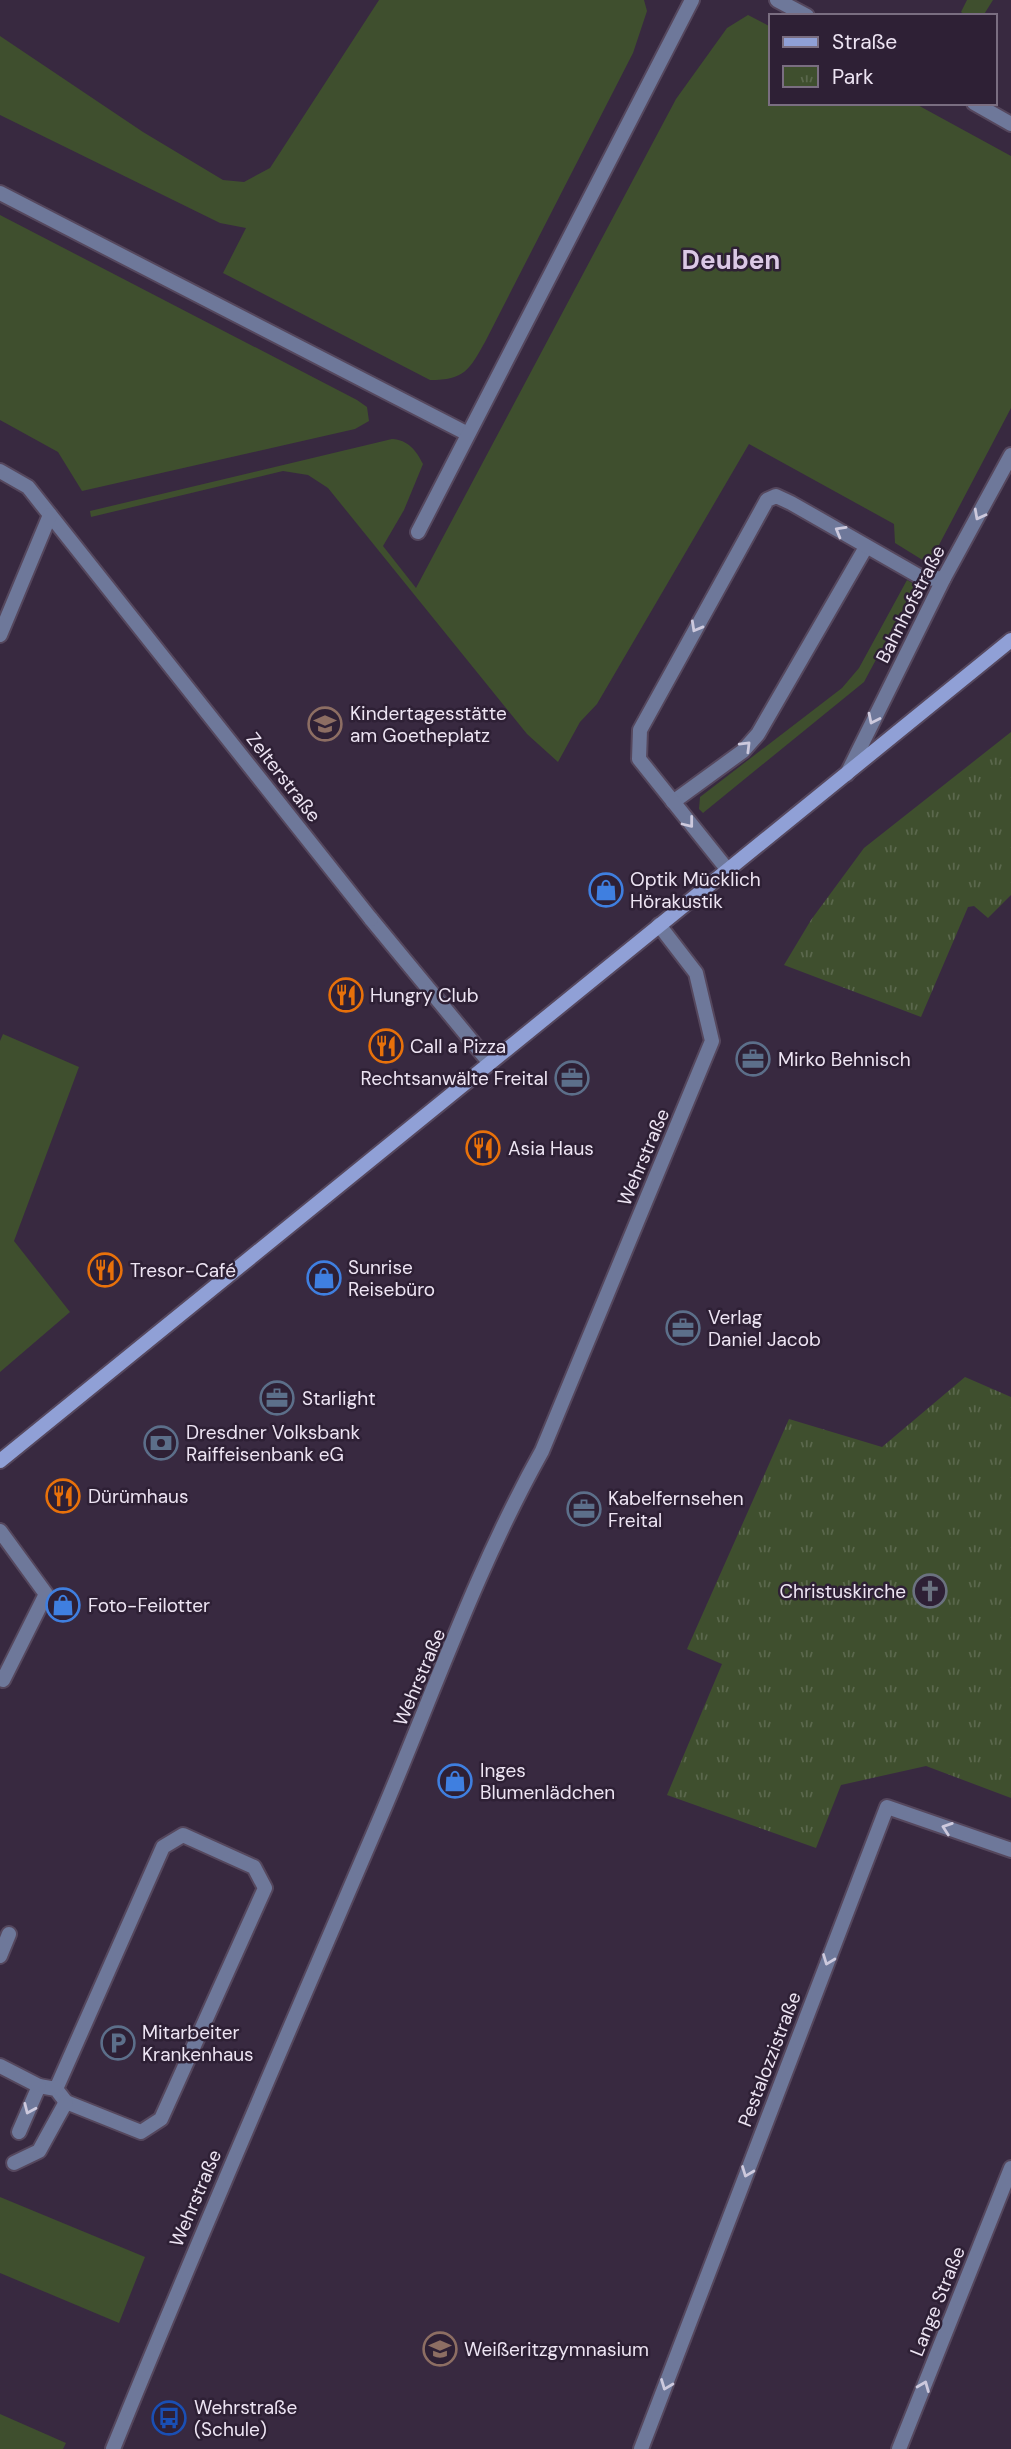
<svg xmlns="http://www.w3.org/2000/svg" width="1011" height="2449" font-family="'DM Sans',sans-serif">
  <defs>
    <pattern id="park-tufts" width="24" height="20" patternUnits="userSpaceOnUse" patternTransform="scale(1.75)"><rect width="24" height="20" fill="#3f4f2e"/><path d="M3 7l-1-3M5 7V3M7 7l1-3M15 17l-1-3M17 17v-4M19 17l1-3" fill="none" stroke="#5b684d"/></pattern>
  </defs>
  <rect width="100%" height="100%" fill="#382940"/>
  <g fill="#3f4f2e">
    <path d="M379 0H644L647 11 633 53 485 342C469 370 465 380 430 380L223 273 246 228 220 223 0 115V36L143 132 223 180 244 182 270 168Z"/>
    <path d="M967 0H993L983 16H966L961 12Z"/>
    <path d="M748 15 771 27V103H914L1011 156V408L929 564 895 543 894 524 749 444 597 704 580 722 558 762 527 734 328 488 308 475 283 471 91 517 90 511 392 439C408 440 416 450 423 464L404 510 383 546 416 588 676 99 727 28Z"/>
    <path d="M0 215 357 400 367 407 369 421 355 429 82 491 58 452 0 420Z"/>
    <path d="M907 580 916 585 864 682 703 813 699 809 700 797 842 688 859 668Z"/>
    <path d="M3 1034 79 1067 14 1241 70 1312 0 1372V1041Z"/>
    <path d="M0 2197 145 2257 119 2323 0 2273Z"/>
    <path d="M0 2414 66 2443 63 2449H0Z"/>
  </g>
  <g fill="url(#park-tufts)">
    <path d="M1011 732V895L988 918 974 906 968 907 921 1017 784 965 811 920 864 848Z"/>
    <path d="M965 1377 1011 1397V1798L926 1766 841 1785 816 1848 667 1795 722 1664 687 1649 789 1419 882 1447Z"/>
  </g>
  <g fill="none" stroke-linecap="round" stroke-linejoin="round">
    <defs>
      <g id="lane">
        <path d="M0 193 466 433"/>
        <path d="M418 532 692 0"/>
        <path d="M673 802 743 751 758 734 866 547"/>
        <path d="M727 869 639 759 640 730 767 500 776 496 791 503 924 579 944 578"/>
        <path d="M371 919 489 1062"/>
        <path d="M0 1531 46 1594 3 1680"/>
        <path d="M0 1956 9 1934"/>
        <path d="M0 2066 39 2086 56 2089 66 2102 141 2132 161 2119 265 1888 254 1867 183 1835 163 1847 56 2089"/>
        <path d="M19 2132 39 2086"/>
        <path d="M14 2163 39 2151 66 2102"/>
      </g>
      <g id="street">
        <path d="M777 0 807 16"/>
        <path d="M974 103 1011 124"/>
        <path d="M0 471 28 487 371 919"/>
        <path d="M0 635 50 515"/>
        <path d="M847 774 944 578 1011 455"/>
        <path d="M113 2449C199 2237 291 2026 381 1816 433 1694 477 1567 542 1451L712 1041 696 973 659 925"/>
        <path d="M641 2449 887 1807 1011 1850"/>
        <path d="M899 2449 1011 2168"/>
      </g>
      <path id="secondary" d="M0 1461 1011 640"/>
    </defs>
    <use href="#lane" stroke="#55475d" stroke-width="18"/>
    <use href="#street" stroke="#55475d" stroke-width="18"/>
    <use href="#secondary" stroke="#55475d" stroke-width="18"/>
    <use href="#lane" stroke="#6e789a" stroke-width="14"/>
    <use href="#street" stroke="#6e789a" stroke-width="14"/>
    <use href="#secondary" stroke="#90a0d6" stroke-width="14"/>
  </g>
  <defs><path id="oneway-chevron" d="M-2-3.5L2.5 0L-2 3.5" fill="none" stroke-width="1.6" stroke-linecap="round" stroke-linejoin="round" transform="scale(1.75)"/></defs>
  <g stroke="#cdc9dd">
    <use href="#oneway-chevron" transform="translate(979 515) rotate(118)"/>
    <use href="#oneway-chevron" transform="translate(840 531) rotate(-150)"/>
    <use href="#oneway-chevron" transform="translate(696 627) rotate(119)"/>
    <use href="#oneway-chevron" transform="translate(873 719) rotate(116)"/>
    <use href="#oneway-chevron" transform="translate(746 746) rotate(-45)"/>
    <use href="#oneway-chevron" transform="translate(689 823) rotate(52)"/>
    <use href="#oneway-chevron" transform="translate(947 1828) rotate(-161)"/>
    <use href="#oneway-chevron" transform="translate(828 1960) rotate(111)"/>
    <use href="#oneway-chevron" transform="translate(29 2109) rotate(114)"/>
    <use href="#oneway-chevron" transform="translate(747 2172) rotate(111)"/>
    <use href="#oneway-chevron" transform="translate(666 2385) rotate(111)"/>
    <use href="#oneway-chevron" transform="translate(924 2386) rotate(-68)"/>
  </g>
  <defs>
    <symbol id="school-ring" viewBox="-11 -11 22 22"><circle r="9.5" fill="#2e2035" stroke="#8d6e63" stroke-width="1.5"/><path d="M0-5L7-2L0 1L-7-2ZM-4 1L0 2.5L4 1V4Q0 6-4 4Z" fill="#8d6e63"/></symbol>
    <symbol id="shop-ring" viewBox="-11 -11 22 22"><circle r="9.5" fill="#2e2035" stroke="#3f7fe0" stroke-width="1.5"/><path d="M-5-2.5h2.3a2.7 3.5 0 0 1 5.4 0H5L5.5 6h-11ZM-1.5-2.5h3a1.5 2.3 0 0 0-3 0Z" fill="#3f7fe0"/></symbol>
    <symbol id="restaurant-ring" viewBox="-11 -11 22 22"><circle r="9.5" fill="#2e2035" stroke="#e8710a" stroke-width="1.5"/><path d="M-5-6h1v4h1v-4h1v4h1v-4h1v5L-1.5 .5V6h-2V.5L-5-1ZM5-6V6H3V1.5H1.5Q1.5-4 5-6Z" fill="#e8710a"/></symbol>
    <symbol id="office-ring" viewBox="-11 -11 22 22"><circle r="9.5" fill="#2e2035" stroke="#5c6f8a" stroke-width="1.5"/><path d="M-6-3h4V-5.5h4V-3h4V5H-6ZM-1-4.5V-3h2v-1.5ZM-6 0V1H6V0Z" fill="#5c6f8a"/></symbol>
    <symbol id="bank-ring" viewBox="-11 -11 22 22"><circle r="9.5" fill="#2e2035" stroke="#5c6f8a" stroke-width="1.5"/><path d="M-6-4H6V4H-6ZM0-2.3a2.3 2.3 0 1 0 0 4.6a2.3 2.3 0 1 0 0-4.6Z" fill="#5c6f8a"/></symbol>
    <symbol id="church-ring" viewBox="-11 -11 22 22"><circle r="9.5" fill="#2e2035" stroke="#6b7280" stroke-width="1.5"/><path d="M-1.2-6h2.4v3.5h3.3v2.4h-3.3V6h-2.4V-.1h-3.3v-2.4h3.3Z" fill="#6b7280"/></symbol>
    <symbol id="parking-ring" viewBox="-11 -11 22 22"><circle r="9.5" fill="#2e2035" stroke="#5c6f8a" stroke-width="1.5"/><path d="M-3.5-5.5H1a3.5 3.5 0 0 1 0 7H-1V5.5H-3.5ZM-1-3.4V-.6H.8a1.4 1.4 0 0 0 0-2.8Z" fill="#5c6f8a"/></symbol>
    <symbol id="bus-ring" viewBox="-11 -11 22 22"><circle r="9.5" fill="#2e2035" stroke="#1a4fb4" stroke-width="1.5"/><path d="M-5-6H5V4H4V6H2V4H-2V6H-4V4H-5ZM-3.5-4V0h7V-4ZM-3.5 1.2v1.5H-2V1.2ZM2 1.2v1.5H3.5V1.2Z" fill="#1a4fb4"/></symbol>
  </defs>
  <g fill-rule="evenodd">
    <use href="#school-ring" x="306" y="705" width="38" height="38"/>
    <use href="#shop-ring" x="587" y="871" width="38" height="38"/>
    <use href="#restaurant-ring" x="327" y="976" width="38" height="38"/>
    <use href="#restaurant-ring" x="367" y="1027" width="38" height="38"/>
    <use href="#office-ring" x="734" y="1040" width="38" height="38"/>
    <use href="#office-ring" x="553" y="1059" width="38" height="38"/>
    <use href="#restaurant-ring" x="464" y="1129" width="38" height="38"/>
    <use href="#restaurant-ring" x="86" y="1251" width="38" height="38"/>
    <use href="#shop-ring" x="305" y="1259" width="38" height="38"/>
    <use href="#office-ring" x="664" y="1309" width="38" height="38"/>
    <use href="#office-ring" x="258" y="1379" width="38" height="38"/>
    <use href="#bank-ring" x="142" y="1424" width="38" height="38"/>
    <use href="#restaurant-ring" x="44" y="1477" width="38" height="38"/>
    <use href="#office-ring" x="565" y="1490" width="38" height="38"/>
    <use href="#church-ring" x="911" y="1572" width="38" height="38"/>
    <use href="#shop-ring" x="44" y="1586" width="38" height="38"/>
    <use href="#shop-ring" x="436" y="1762" width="38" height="38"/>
    <use href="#parking-ring" x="99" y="2024" width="38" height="38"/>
    <use href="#school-ring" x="421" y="2330" width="38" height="38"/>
    <use href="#bus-ring" x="150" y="2399" width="38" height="38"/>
  </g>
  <g text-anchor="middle" stroke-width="5" stroke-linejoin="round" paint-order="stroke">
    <g font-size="19" fill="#ede4f3" stroke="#2e2035">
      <text transform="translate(910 604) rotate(-63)" y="7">Bahnhofstraße</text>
      <text transform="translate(284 777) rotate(52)" y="7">Zelterstraße</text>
      <text transform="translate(643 1157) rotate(-67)" y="7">Wehrstraße</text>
      <text transform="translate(419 1677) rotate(-67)" y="7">Wehrstraße</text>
      <text transform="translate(769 2059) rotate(-69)" y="7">Pestalozzistraße</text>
      <text transform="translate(195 2198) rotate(-67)" y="7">Wehrstraße</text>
      <text transform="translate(937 2301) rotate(-68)" y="7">Lange Straße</text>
    </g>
    <g font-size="19" fill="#ede4f3" stroke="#2e2035" text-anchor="start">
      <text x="350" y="720">Kindertagesstätte<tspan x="350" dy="22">am Goetheplatz</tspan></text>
      <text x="630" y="886">Optik Mücklich<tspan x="630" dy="22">Hörakustik</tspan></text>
      <text x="370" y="1002">Hungry Club</text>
      <text x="410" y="1053">Call a Pizza</text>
      <text x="778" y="1066">Mirko Behnisch</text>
      <text x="548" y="1085" text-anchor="end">Rechtsanwälte Freital</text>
      <text x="508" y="1155">Asia Haus</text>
      <text x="348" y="1274">Sunrise<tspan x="348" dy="22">Reisebüro</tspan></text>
      <text x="130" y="1277">Tresor-Café</text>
      <text x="708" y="1324">Verlag<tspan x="708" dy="22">Daniel Jacob</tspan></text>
      <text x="302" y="1405">Starlight</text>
      <text x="186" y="1439">Dresdner Volksbank<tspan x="186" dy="22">Raiffeisenbank eG</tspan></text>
      <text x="88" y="1503">Dürümhaus</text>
      <text x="608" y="1505">Kabelfernsehen<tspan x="608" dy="22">Freital</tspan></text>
      <text x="906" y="1598" text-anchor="end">Christuskirche</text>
      <text x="88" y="1612">Foto-Feilotter</text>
      <text x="480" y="1777">Inges<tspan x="480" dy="22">Blumenlädchen</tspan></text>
      <text x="142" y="2039">Mitarbeiter<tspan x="142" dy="22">Krankenhaus</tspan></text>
      <text x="464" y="2356">Weißeritzgymnasium</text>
      <text x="194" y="2414">Wehrstraße<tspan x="194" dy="22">(Schule)</tspan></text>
    </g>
    <g font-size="26" font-weight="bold" fill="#dbc9e5" stroke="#2e2035">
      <text x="731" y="269">Deuben</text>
    </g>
  </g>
  <rect x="769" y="14" width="228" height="91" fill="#2e2035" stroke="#7a6e81" stroke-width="2"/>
  <rect x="783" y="37" width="35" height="10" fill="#90a0d6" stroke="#7a6e81" stroke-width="2"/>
  <text x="832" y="49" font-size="21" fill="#ede4f3">Straße</text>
  <rect x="783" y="66" width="35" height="21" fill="url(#park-tufts)" stroke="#7a6e81" stroke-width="2"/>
  <text x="832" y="84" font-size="21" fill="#ede4f3">Park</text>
</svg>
